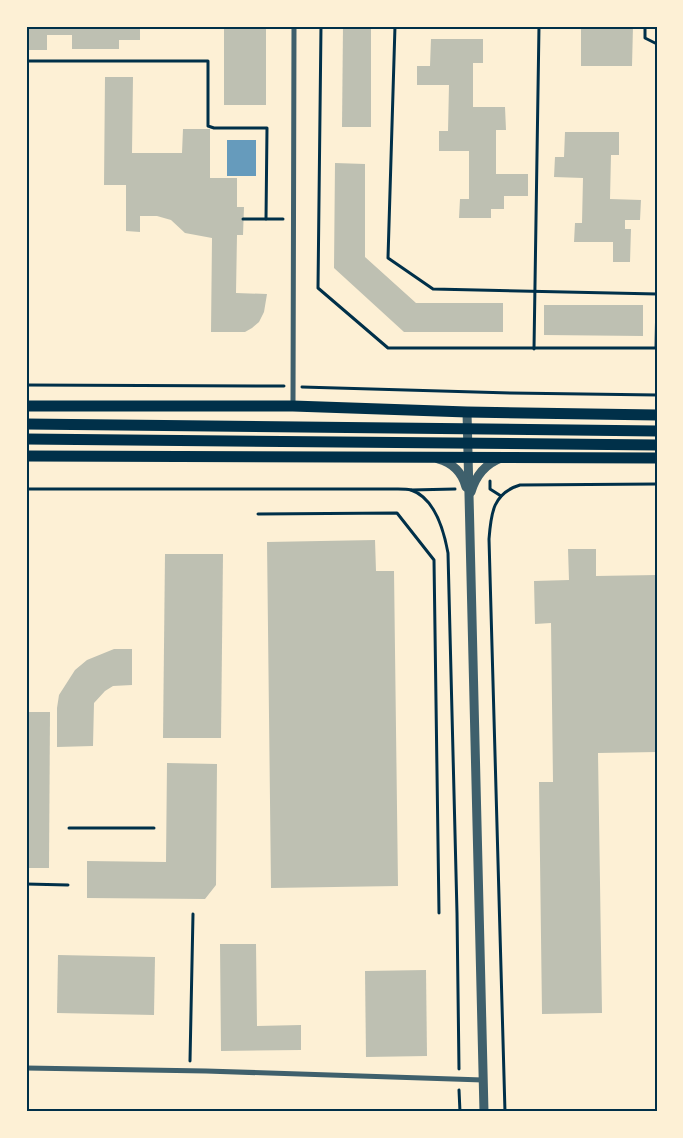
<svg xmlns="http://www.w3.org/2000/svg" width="683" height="1138" font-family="'Golos Text',sans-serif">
  <rect width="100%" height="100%" fill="#fdf0d5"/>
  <rect fill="#669bbc" x="227" y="140" width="29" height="36"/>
  <g fill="#bec0b2">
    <path d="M26 26H140V40H119V49H72V35H47V50H26Z"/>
    <rect x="224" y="26" width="42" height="79"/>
    <path d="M343 26H371V127H342Z"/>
    <path d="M581 26H633L632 66H581Z"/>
    <path d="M431 39H483V63H473V107H505L506 130H496V174H528V196H504V209H491V218H459L460 199H469V151H439V131H448L449 85H417V66H430Z"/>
    <path d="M105 77H133L132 153H182L183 129H210V178H237V207H244L243 235H237L236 293 267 294 264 312 259 322 252 328 245 332H211L212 238 185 233 171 220 157 216H140V232L126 231V185H104Z"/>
    <path d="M565 132H619V155H611L610 199 641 200 640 220H625V229H631L630 262H613V242H574L575 223H582L583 178 554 177 555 157H564Z"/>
    <path d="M335 163 365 164V257L416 303H503V332H404L334 268Z"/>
    <path d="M544 305H643V336L544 335Z"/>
    <path d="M375 540 376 571H394L398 886 271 888 267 542Z"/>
    <path d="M568 549H596V576L657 575V752L598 753 602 1013 542 1014 539 782H553L551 623 535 624 534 581 569 580Z"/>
    <path d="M165 554H223L221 738H163Z"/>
    <path d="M114 649H132V685L113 686 105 691 94 703 93 746 57 747V708L59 695 75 670 87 660Z"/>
    <path d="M26 712H50L49 868H26Z"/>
    <path d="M167 763 217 764 216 885 205 899 87 898V861L166 862Z"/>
    <path d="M220 944H256L257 1026 301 1025V1050L221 1051Z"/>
    <path d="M58 955 155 957 154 1015 57 1013Z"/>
    <path d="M426 970 427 1056 366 1057 365 971Z"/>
  </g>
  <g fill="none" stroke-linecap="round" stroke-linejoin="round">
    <g stroke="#003049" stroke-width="3">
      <path d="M321 26 318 288 388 348H656L657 296"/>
      <path d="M395 26 388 258 433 289 657 294"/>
      <path d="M645 26V38L657 44"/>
      <path d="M26 61H208V126L214 128H267L266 219"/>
      <path d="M243 219H283"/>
      <path d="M534 349 539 26"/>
      <path d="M26 385 284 386"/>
      <path d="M302 387 510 393 657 395"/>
      <path d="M490 481V489L501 496"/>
      <path d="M26 489H398C402 489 407 489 411 490 435 498 444 531 448 553L457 913 459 1069"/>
      <path d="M411 490 455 489"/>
      <path d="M258 514 397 513 434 560 439 913"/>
      <path d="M69 828H154"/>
      <path d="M26 884 68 885"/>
      <path d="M190 1061 193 914"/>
      <path d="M459 1090 460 1112"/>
      <path d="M505 1112 489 539C491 513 493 493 520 485L657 484"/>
    </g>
    <g stroke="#3f606c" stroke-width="5">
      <path d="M293 406 294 26"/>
      <path d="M26 1068 206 1071 483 1080"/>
    </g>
    <g stroke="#3f606c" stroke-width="9">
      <path d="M467 412 484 1112"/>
      <path d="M438 459C453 463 462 472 466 487"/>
      <path d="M471 492C476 475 485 464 501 458"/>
    </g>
    <g stroke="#003049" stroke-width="11">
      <path d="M26 406H293L467 412 657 415"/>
      <path d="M26 424 657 431"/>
      <path d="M26 439 657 445"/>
      <path d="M26 456 657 458"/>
    </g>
  </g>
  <rect width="683" height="1138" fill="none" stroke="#fdf0d5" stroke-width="55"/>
  <rect x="28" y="28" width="628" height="1082" fill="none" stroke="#003049" stroke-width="2"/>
</svg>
